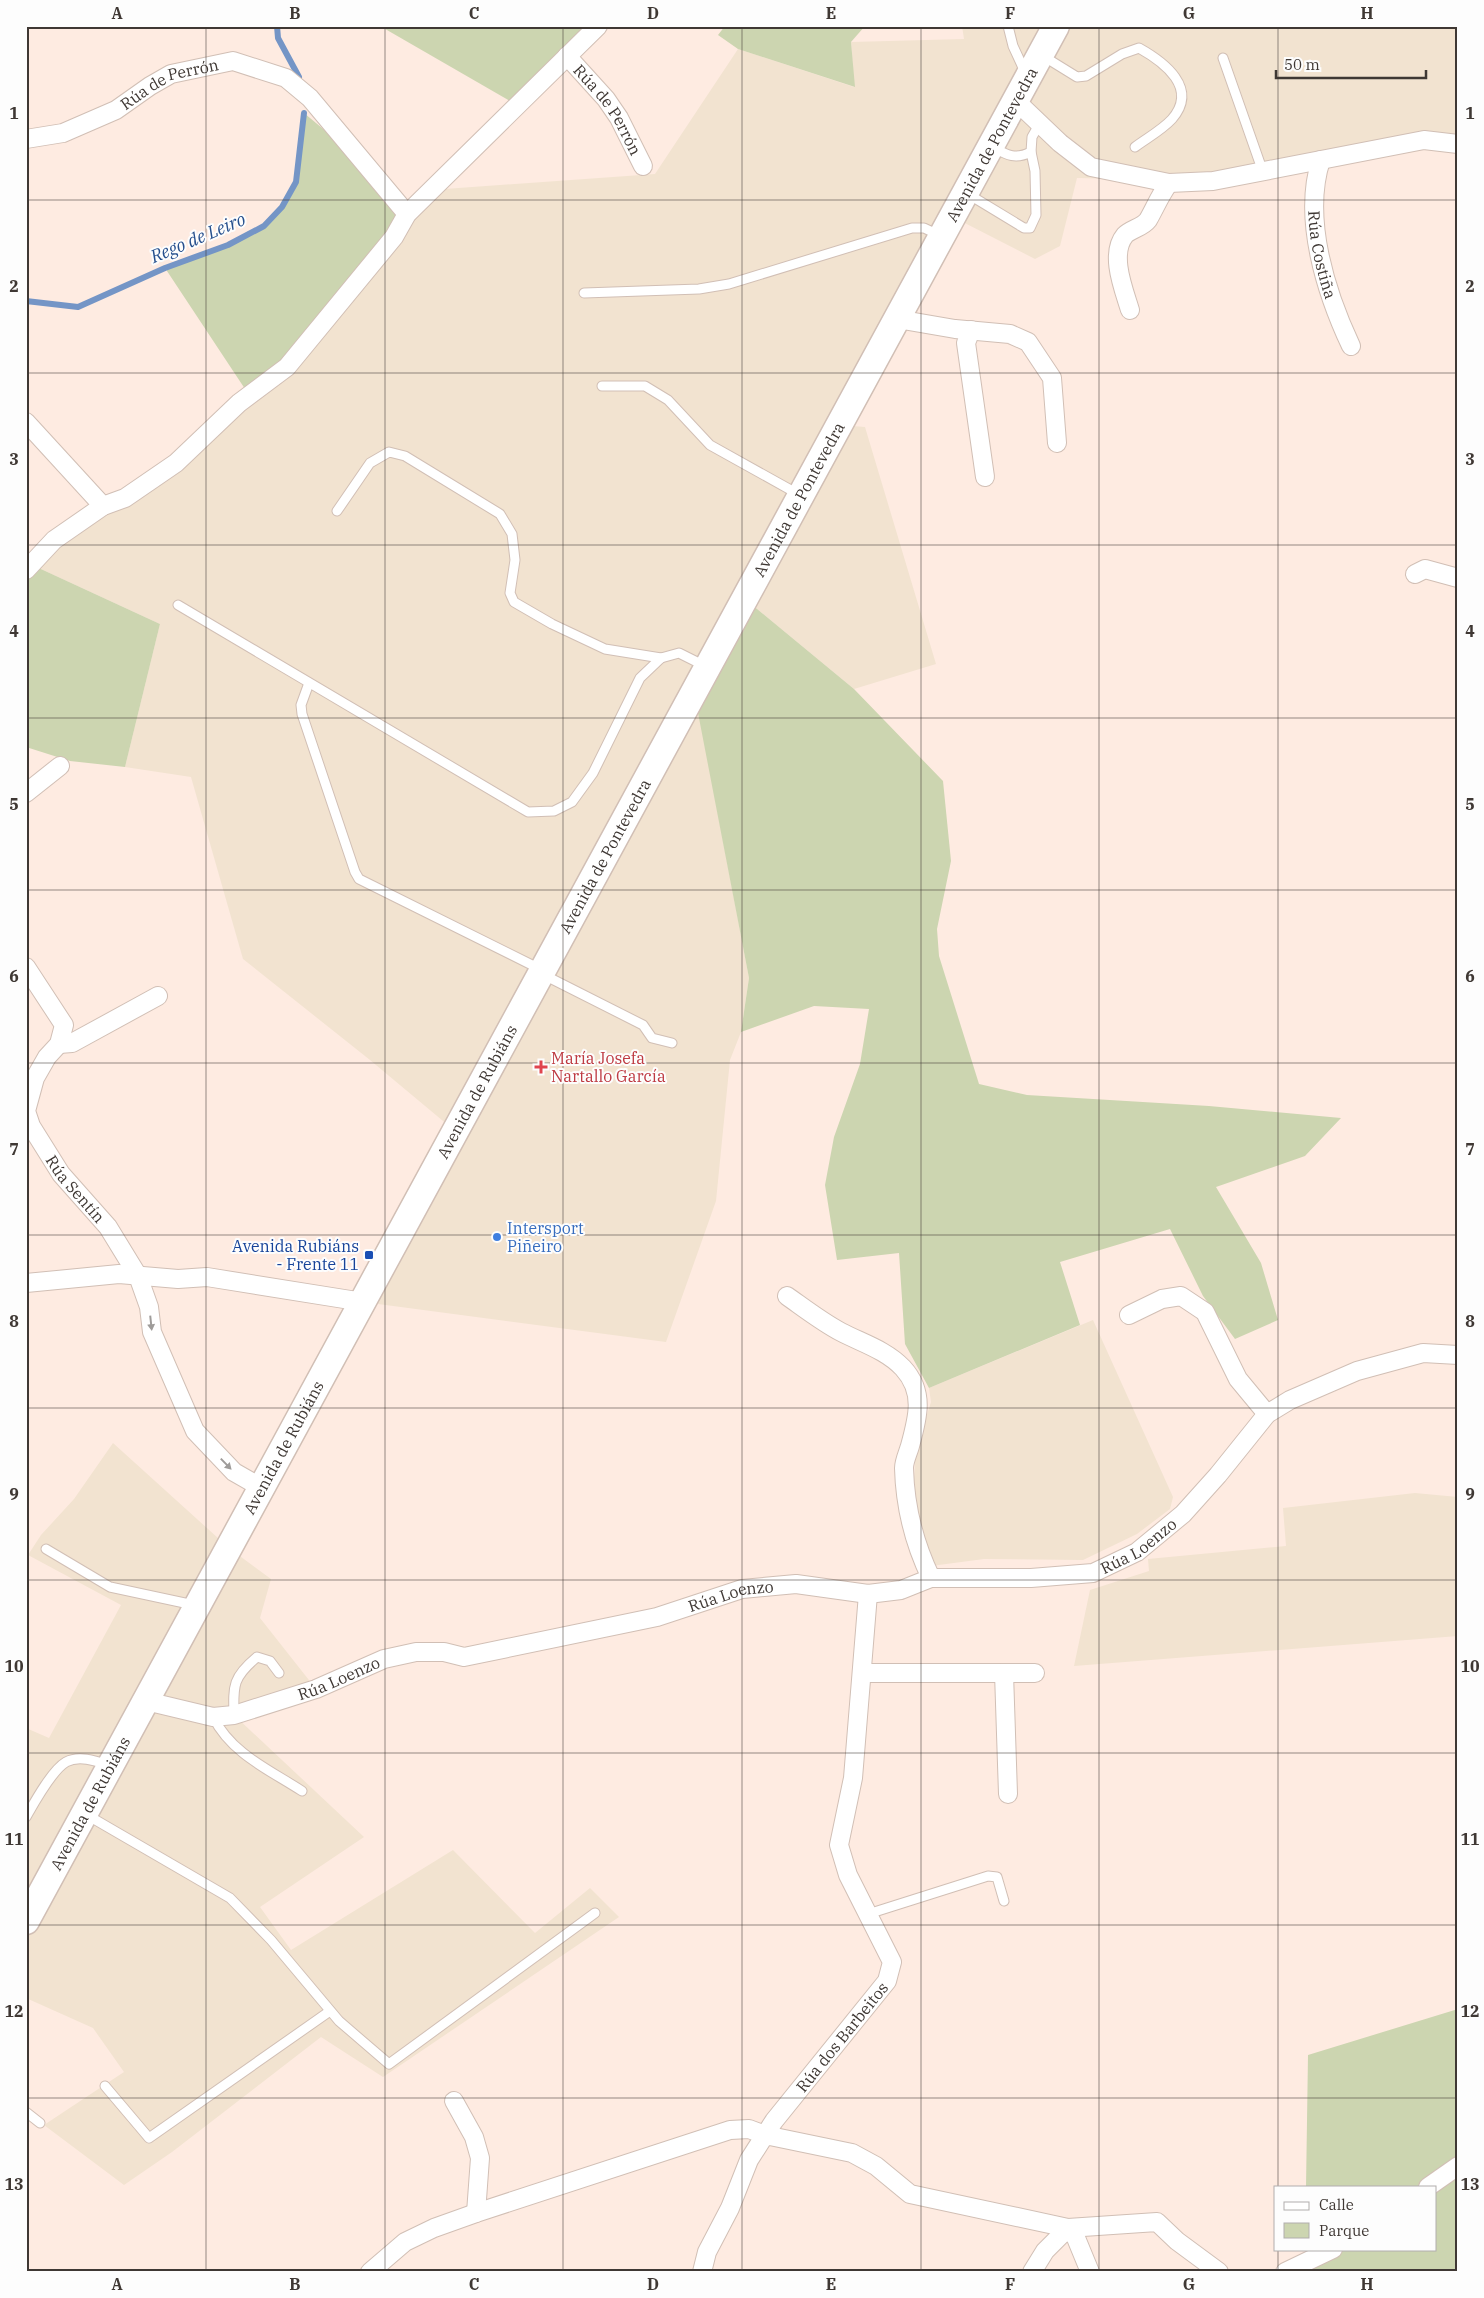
<svg xmlns="http://www.w3.org/2000/svg" width="1484" height="2298" font-family="'IBM Plex Serif',serif">
  <rect width="100%" height="100%" fill="#feebe1"/>
  <g fill="#f2e3d0">
    <path d="M962 26H1458V144L1424 140 1213 181 1077 178 1060 246 1035 259 953 217 840 425 865 427 936 664 854 689 745 599 695 692 749 978 741 1032 730 1060 716 1201 666 1342 363 1302 455 1131 370 1060 243 959 191 777 125 767 160 624 30 564 176 463 431 190 655 174 738 49 854 87 851 42 964 39Z"/>
    <path d="M1093 1320 1173 1497 1170 1509 1137 1534 1083 1560 984 1559 931 1566 919 1530 914 1482 916 1449 931 1402 929 1388Z"/>
    <path d="M113 1443 229 1548 271 1579 260 1618 316 1689 234 1715 364 1837 260 1907 291 1950 453 1850 535 1933 590 1888 619 1917 383 2077 321 2037 172 2152 124 2185 44 2125 124 2072 93 2028 26 1998V1728L49 1738 121 1605 28 1555 41 1535 74 1499Z"/>
    <path d="M1415 1493 1458 1497V1636L1074 1666 1090 1590 1149 1571 1148 1559 1286 1546 1283 1508Z"/>
  </g>
  <g fill="#ccd5b0">
    <path d="M380 26H598L517 105Z"/>
    <path d="M725 26H865L851 42 855 87 738 49 718 35Z"/>
    <path d="M304 113 364 163 407 214 389 244 249 395 165 268C213 250 277 237 296 182 303 162 302 135 304 113Z"/>
    <path d="M30 564 160 624 125 767 70 761 26 747V570Z"/>
    <path d="M745 599 854 689 943 781 951 861 937 929 939 956 979 1084 1027 1095 1209 1106 1341 1118 1305 1156 1216 1187 1261 1263 1278 1320 1235 1339 1203 1296 1170 1229 1060 1262 1080 1325 929 1388 905 1344 899 1253 837 1260 825 1185 834 1137 860 1064 869 1009 814 1006 741 1032 749 978 694 692Z"/>
    <path d="M1458 2009V2272H1298L1305 2263 1306 2249H1435V2187H1306L1308 2055Z"/>
  </g>
  <g fill="none" stroke-linecap="round" stroke-linejoin="round">
    <g stroke="#7495c6" stroke-width="6">
      <path d="M277 26 278 38 299 77"/>
      <path d="M26 301 78 307 165 268 228 245 264 226 282 207 296 182 304 113"/>
    </g>
    <defs>
      <g id="service">
        <path d="M1008 26 1013 46 1025 72"/>
        <path d="M1043 56 1077 77 1086 76 1122 54 1139 48C1164 62 1199 88 1172 119 1162 130 1147 138 1135 147"/>
        <path d="M1223 58 1263 172"/>
        <path d="M992 147C1007 155 1015 160 1031 152"/>
        <path d="M968 194 1024 228H1030L1036 215 1035 171 1031 152 1032 137 1040 123"/>
        <path d="M584 293 699 289 729 284 912 228H924L941 236"/>
        <path d="M602 386H645L668 400 710 445 798 494"/>
        <path d="M337 511 370 463 389 452 405 456 500 514 512 534 515 560 510 593 514 602 552 624 605 649 661 658"/>
        <path d="M178 605 528 812 554 811 572 802 593 773 640 678 661 658 679 653 705 666"/>
        <path d="M309 683 301 705 302 714 355 872 359 879 540 969"/>
        <path d="M544 975 643 1025 652 1038 672 1043"/>
        <path d="M46 1549 110 1587 194 1605"/>
        <path d="M234 1715C233 1685 233 1677 257 1657L270 1661 279 1673"/>
        <path d="M213 1717C232 1754 268 1769 302 1791"/>
        <path d="M87 1815 230 1898 271 1940 339 2021 389 2064 595 1913"/>
        <path d="M26 1817C34 1803 52 1770 66 1762 79 1755 96 1761 108 1765"/>
        <path d="M868 1914 988 1876 997 1877 1004 1901"/>
        <path d="M105 2086 149 2138 330 2011"/>
        <path d="M26 2112 40 2123"/>
      </g>
      <g id="minor">
        <path id="s1" d="M567 56 606 99 619 118 643 166"/>
        <path d="M1016 101 1060 143 1091 167 1169 183 1213 181 1424 140 1458 144"/>
        <path id="s2" d="M26 139 63 133 116 110 150 86 171 74 233 61 286 78 310 98 407 214"/>
        <path id="s3" d="M1321 160C1302 218 1326 293 1351 346"/>
        <path d="M1130 310C1124 290 1109 254 1125 235 1131 229 1143 227 1148 220 1155 208 1160 195 1169 183"/>
        <path d="M897 319 955 329 1010 334 1028 342 1052 378 1057 443"/>
        <path d="M971 330 966 343 985 477"/>
        <path d="M26 422 103 506"/>
        <path d="M26 570 54 540 103 506 125 498 176 463 239 403 287 367 394 237 407 214 598 26"/>
        <path d="M1415 574 1425 569 1458 578"/>
        <path d="M26 793 60 766"/>
        <path id="s4" d="M26 967 64 1025 59 1044 47 1057 35 1078 26 1111 31 1126 61 1174 108 1227 138 1276 149 1307 152 1332 195 1431 234 1472 262 1488"/>
        <path d="M59 1044 72 1043 158 996"/>
        <path d="M26 1283 119 1274 178 1279 207 1277 363 1302"/>
        <path d="M787 1296C804 1308 822 1322 841 1332 862 1343 886 1350 903 1368 925 1392 918 1417 910 1446 908 1453 904 1461 904 1468 905 1507 914 1543 931 1578"/>
        <path d="M1129 1315 1162 1299 1181 1296 1205 1312 1238 1379 1267 1414"/>
        <path d="M862 1673H1035"/>
        <path d="M1004 1673 1008 1794"/>
        <path id="s5" d="M146 1701 213 1717 234 1715 316 1689 384 1659 416 1652H444L464 1657 657 1617 742 1589 796 1584 868 1594 901 1590 931 1578H1031L1093 1573 1137 1552 1183 1514 1218 1475 1267 1414 1290 1400 1357 1371 1423 1353 1458 1355"/>
        <path d="M454 2101 474 2137 480 2158 476 2213"/>
        <path d="M1428 2187 1458 2166"/>
        <path id="s6" d="M370 2272 405 2242 434 2228 476 2213 730 2130 749 2129 765 2135 774 2121 887 1981 892 1962 848 1875 839 1845 853 1778 868 1594"/>
        <path d="M702 2272 707 2252 730 2208 749 2160 765 2135 852 2153 876 2166 910 2194 1068 2228 1157 2222 1177 2241 1219 2272"/>
        <path d="M1032 2272 1045 2251 1068 2228 1076 2238 1090 2272"/>
        <path d="M1285 2272 1333 2249"/>
      </g>
      <g id="primary">
        <path id="s7" d="M26 1921 1056 26"/>
      </g>
    </defs>
    <use href="#service" stroke="#d1bfb5" stroke-width="11"/>
    <use href="#minor" stroke="#d1bfb5" stroke-width="20"/>
    <use href="#primary" stroke="#d1bfb5" stroke-width="29"/>
    <use href="#service" stroke="#fff" stroke-width="9"/>
    <use href="#minor" stroke="#fff" stroke-width="18"/>
    <use href="#primary" stroke="#fff" stroke-width="26"/>
  </g>
  <defs><path id="oneway-solid" d="M-6-.8H1V-3.2L6.5 0L1 3.2V.8H-6Z" transform="scale(1.25)"/></defs>
  <g fill="#9f9c9a">
    <use href="#oneway-solid" transform="translate(151 1323) rotate(84)"/>
    <use href="#oneway-solid" transform="translate(226 1464) rotate(46)"/>
  </g>
  <path fill="none" stroke="#3f3834" stroke-width="1" stroke-opacity="0.55" d="M206 26V2272M385 26V2272M563 26V2272M742 26V2272M921 26V2272M1099 26V2272M1278 26V2187M26 200H1458M26 373H1458M26 545H1458M26 718H1458M26 890H1458M26 1063H1458M26 1235H1458M26 1408H1458M26 1580H1458M26 1753H1458M26 1925H1458M26 2098H1458M1278 2249V2272"/>
  <path fill="#e0444e" stroke="#fdfdfd" stroke-width="2" d="M538.5 1059.5h5v5h5v5h-5v5h-5v-5h-5v-5h5z"/>
  <circle fill="#3f7fe0" stroke="#fdfdfd" stroke-width="2" cx="497" cy="1237" r="5"/>
  <rect fill="#1a4fb4" stroke="#fdfdfd" stroke-width="2" x="364" y="1250" width="10" height="10" rx="2.5"/>
  <g text-anchor="middle" stroke-width="4" stroke-linejoin="round" paint-order="stroke">
    <g font-size="16" fill="#3f3834" stroke="#fdfdfd">
      <text dy="6" stroke="none"><textPath href="#s2" startOffset="156">Rúa de Perrón</textPath></text>
      <text dy="6" stroke="none"><textPath href="#s1" startOffset="68">Rúa de Perrón</textPath></text>
      <text dy="6" stroke="none"><textPath href="#s7" startOffset="2022">Avenida de Pontevedra</textPath></text>
      <text dy="6" stroke="none"><textPath href="#s3" startOffset="96">Rúa Costiña</textPath></text>
      <text dy="6" stroke="none"><textPath href="#s7" startOffset="1618">Avenida de Pontevedra</textPath></text>
      <text dy="6" stroke="none"><textPath href="#s7" startOffset="1212">Avenida de Pontevedra</textPath></text>
      <text dy="6" stroke="none"><textPath href="#s7" startOffset="944">Avenida de Rubiáns</textPath></text>
      <text dy="6" stroke="none"><textPath href="#s4" startOffset="258">Rúa Sentín</textPath></text>
      <text dy="6" stroke="none"><textPath href="#s7" startOffset="539">Avenida de Rubiáns</textPath></text>
      <text dy="6" stroke="none"><textPath href="#s5" startOffset="1026">Rúa Loenzo</textPath></text>
      <text dy="6" stroke="none"><textPath href="#s5" startOffset="606">Rúa Loenzo</textPath></text>
      <text dy="6" stroke="none"><textPath href="#s5" startOffset="201">Rúa Loenzo</textPath></text>
      <text dy="6" stroke="none"><textPath href="#s7" startOffset="134">Avenida de Rubiáns</textPath></text>
      <text dy="6" stroke="none"><textPath href="#s6" startOffset="551">Rúa dos Barbeitos</textPath></text>
    </g>
    <g font-size="16" fill="#be3a42" stroke="#fdfdfd" text-anchor="start">
      <text x="551" y="1064">María Josefa<tspan x="551" dy="18">Nartallo García</tspan></text>
    </g>
    <g font-size="16" fill="#366cbe" stroke="#fdfdfd" text-anchor="start">
      <text x="507" y="1234">Intersport<tspan x="507" dy="18">Piñeiro</tspan></text>
    </g>
    <g font-size="16" fill="#164399" stroke="#fdfdfd" text-anchor="end">
      <text x="359" y="1252">Avenida Rubiáns<tspan x="359" dy="18">- Frente 11</tspan></text>
    </g>
    <g font-size="18" font-style="italic" fill="#254f8d" stroke="#fdfdfd">
      <text transform="translate(198 238) rotate(-23)" y="6">Rego de Leiro</text>
    </g>
  </g>
  <rect width="1484" height="2298" fill="none" stroke="#fdfdfd" stroke-width="55"/>
  <rect x="1274" y="2186" width="162" height="65" fill="#fdfdfd" stroke="#b1aead"/>
  <rect x="1284" y="2202" width="25" height="8" fill="#ffffff" stroke="#b1aead"/>
  <text x="1319" y="2210" font-size="15" fill="#3f3834">Calle</text>
  <rect x="1284" y="2223" width="25" height="15" fill="#ccd5b0" stroke="#b1aead"/>
  <text x="1319" y="2236" font-size="15" fill="#3f3834">Parque</text>
  <path d="M1276 70v8h150v-8" fill="none" stroke="#3f3834" stroke-width="2.5"/>
  <text x="1284" y="70" font-size="15" fill="#3f3834" stroke="#fdfdfd" stroke-width="4" paint-order="stroke">50 m</text>
  <rect x="28" y="28" width="1428" height="2242" fill="none" stroke="#3f3834" stroke-width="2"/>
  <g font-size="16" text-anchor="middle" font-weight="bold" fill="#3f3834">
    <text x="117" y="19">A</text>
    <text x="295" y="19">B</text>
    <text x="474" y="19">C</text>
    <text x="653" y="19">D</text>
    <text x="831" y="19">E</text>
    <text x="1010" y="19">F</text>
    <text x="1189" y="19">G</text>
    <text x="1367" y="19">H</text>
    <text x="14" y="119">1</text>
    <text x="1470" y="119">1</text>
    <text x="14" y="292">2</text>
    <text x="1470" y="292">2</text>
    <text x="14" y="465">3</text>
    <text x="1470" y="465">3</text>
    <text x="14" y="637">4</text>
    <text x="1470" y="637">4</text>
    <text x="14" y="810">5</text>
    <text x="1470" y="810">5</text>
    <text x="14" y="982">6</text>
    <text x="1470" y="982">6</text>
    <text x="14" y="1155">7</text>
    <text x="1470" y="1155">7</text>
    <text x="14" y="1327">8</text>
    <text x="1470" y="1327">8</text>
    <text x="14" y="1500">9</text>
    <text x="1470" y="1500">9</text>
    <text x="14" y="1672">10</text>
    <text x="1470" y="1672">10</text>
    <text x="14" y="1845">11</text>
    <text x="1470" y="1845">11</text>
    <text x="14" y="2017">12</text>
    <text x="1470" y="2017">12</text>
    <text x="14" y="2190">13</text>
    <text x="1470" y="2190">13</text>
    <text x="117" y="2290">A</text>
    <text x="295" y="2290">B</text>
    <text x="474" y="2290">C</text>
    <text x="653" y="2290">D</text>
    <text x="831" y="2290">E</text>
    <text x="1010" y="2290">F</text>
    <text x="1189" y="2290">G</text>
    <text x="1367" y="2290">H</text>
  </g>
</svg>
